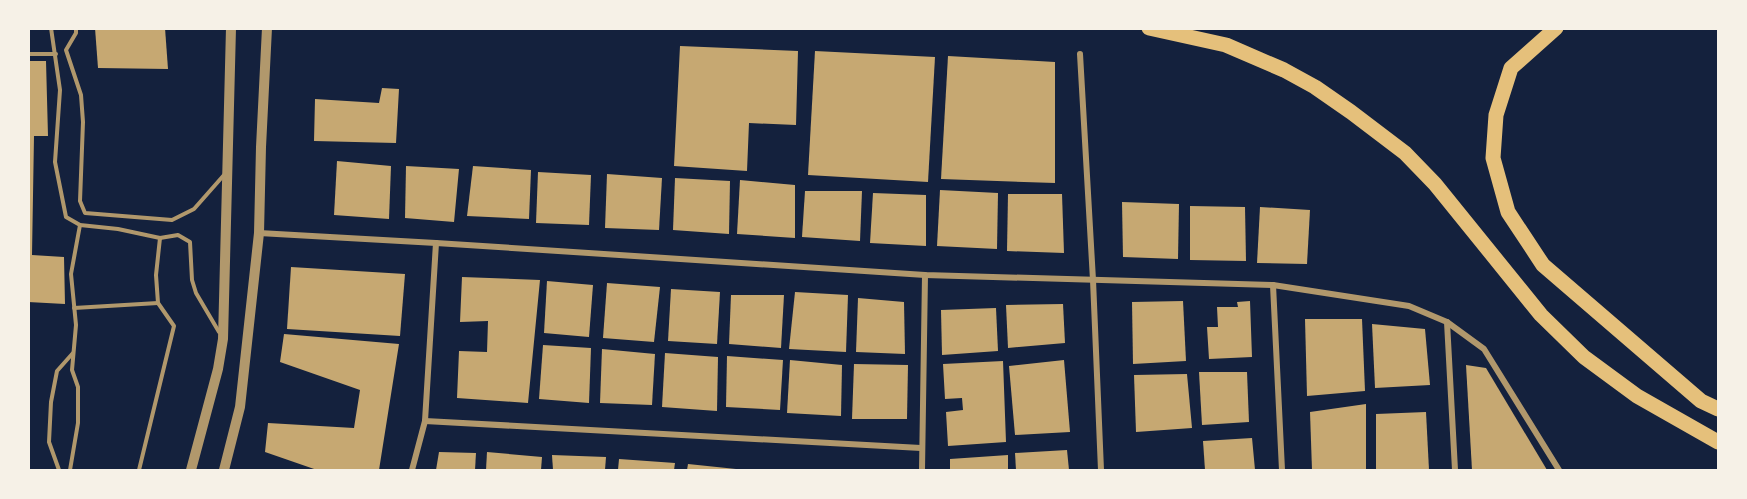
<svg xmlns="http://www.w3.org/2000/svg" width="1747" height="499" font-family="'DejaVu Sans',sans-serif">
  <rect width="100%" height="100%" fill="#14213d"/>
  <g fill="#c6a872">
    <path d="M95 28H165L168 69 98 68Z"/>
    <path d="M680 46 798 51 796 125 749 123 747 171 674 166Z"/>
    <path d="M815 51 935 57 928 182 808 175Z"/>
    <path d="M948 56 1055 62V183L941 179Z"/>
    <path d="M28 61H46L48 136H34L32 255 64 257 65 304 28 302Z"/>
    <path d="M382 88 399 89 396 143 314 141 315 99 379 103Z"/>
    <path d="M337 161 391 166 389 219 334 215Z"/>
    <path d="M406 166 459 169 454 222 405 218Z"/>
    <path d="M473 166 531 170 529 219 467 216Z"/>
    <path d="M538 172 591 175 589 225 536 223Z"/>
    <path d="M607 174 662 178 659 230 605 228Z"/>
    <path d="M675 178 730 181 729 234 673 230Z"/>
    <path d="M740 180 795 185V238L737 234Z"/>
    <path d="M940 190 998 193 997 249 937 246Z"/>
    <path d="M805 191H862L860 241 802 237Z"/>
    <path d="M873 193 926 195V246L870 243Z"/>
    <path d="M1008 194H1062L1064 253 1007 251Z"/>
    <path d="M1122 202 1179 204 1178 259 1123 257Z"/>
    <path d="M1190 206 1245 207 1246 261 1190 260Z"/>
    <path d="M1260 207 1310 210 1307 264 1257 263Z"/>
    <path d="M291 267 405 274 400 336 287 329Z"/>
    <path d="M462 277 540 280 528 403 457 398 459 351 487 352 488 321 460 322Z"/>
    <path d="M547 281 593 285 589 337 544 333Z"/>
    <path d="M607 283 660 287 654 342 603 338Z"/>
    <path d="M671 289 720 292 717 344 668 341Z"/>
    <path d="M795 292 848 295 846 352 789 349Z"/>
    <path d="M731 295H784L781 348 729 344Z"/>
    <path d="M858 298 904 302 905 354 856 352Z"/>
    <path d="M1183 301 1186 361 1133 364 1132 302Z"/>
    <path d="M1250 301 1252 357 1209 359 1207 327H1218L1217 307H1238L1237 302Z"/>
    <path d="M1063 304 1065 343 1008 348 1006 305Z"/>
    <path d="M996 308 998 351 942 355 941 310Z"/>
    <path d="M1305 319H1362L1365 391 1307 396Z"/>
    <path d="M1372 324 1425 329 1430 385 1375 388Z"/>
    <path d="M284 334 399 344 379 470H317L265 452 268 423 354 428 360 390 280 362Z"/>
    <path d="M543 345 591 348 589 403 539 399Z"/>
    <path d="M602 349 655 354 652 405 600 403Z"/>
    <path d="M665 353 718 357 717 411 662 407Z"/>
    <path d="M727 356 783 360 780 410 726 407Z"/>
    <path d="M790 360 842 365 841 416 787 413Z"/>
    <path d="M1064 360 1070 432 1015 435 1009 366Z"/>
    <path d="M1003 361 1006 442 948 446 946 412 963 410 962 398 945 399 943 364Z"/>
    <path d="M854 364 908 365 907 419H852Z"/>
    <path d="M1466 365 1486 368 1547 470H1472Z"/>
    <path d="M1199 372H1247L1249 422 1202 425Z"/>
    <path d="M1187 374 1192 428 1136 432 1134 375Z"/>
    <path d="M1366 404V470H1312L1310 412Z"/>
    <path d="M1426 412 1429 470H1376V414Z"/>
    <path d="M1252 438 1255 470H1205L1203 441Z"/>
    <path d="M1067 450 1069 470H1016L1015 453Z"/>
    <path d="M439 452 476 453 475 470H436Z"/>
    <path d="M487 452 542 457 541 470H486Z"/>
    <path d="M552 455 606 457 605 470H553Z"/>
    <path d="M1008 455V470H950V459Z"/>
    <path d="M619 459 675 463 674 470H618Z"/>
    <path d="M688 464 736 469V470H687Z"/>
  </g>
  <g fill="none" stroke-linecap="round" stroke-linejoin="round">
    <g stroke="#b1986c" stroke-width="4">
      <path d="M51 28 60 90 55 162 66 217 80 225 118 229 160 238 178 235 190 242 192 280 196 293 219 332"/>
      <path d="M76 28V33L66 50 81 95 83 122 80 201 85 213 172 220 194 209 224 175"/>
      <path d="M28 54H56"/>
      <path d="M74 308 158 303"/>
      <path d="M59 470 49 442 51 402 57 371 73 353"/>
      <path d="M70 470 78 423V387L72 370 76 325 71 274 80 225"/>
      <path d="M139 470 174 326 158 303 156 275 160 238"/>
    </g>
    <g stroke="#b1986c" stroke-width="6">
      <path d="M1080 54 1093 280 1101 470"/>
      <path d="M259 233 436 243 925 275 1273 285 1409 306 1447 322 1484 349 1559 470"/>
      <path d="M1273 285 1282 470"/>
      <path d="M1447 322 1455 470"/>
      <path d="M425 421 921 448"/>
      <path d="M412 470 425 421 436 243"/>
      <path d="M922 470 925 275"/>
    </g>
    <g stroke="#b1986c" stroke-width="10">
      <path d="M191 470 218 369 223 339 231 28"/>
      <path d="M224 470 240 407 259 233 261 147 267 28"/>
    </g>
    <g stroke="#e5c07b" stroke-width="15">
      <path d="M1149 28 1226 45 1284 70 1315 87 1351 112 1405 153 1435 184 1541 315 1584 357 1637 396 1718 442"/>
      <path d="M1556 28 1511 68 1496 115 1493 158 1508 212 1543 265 1701 401 1718 409"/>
    </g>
  </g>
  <rect width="1747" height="499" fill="none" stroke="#f6f1e7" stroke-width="60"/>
</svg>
